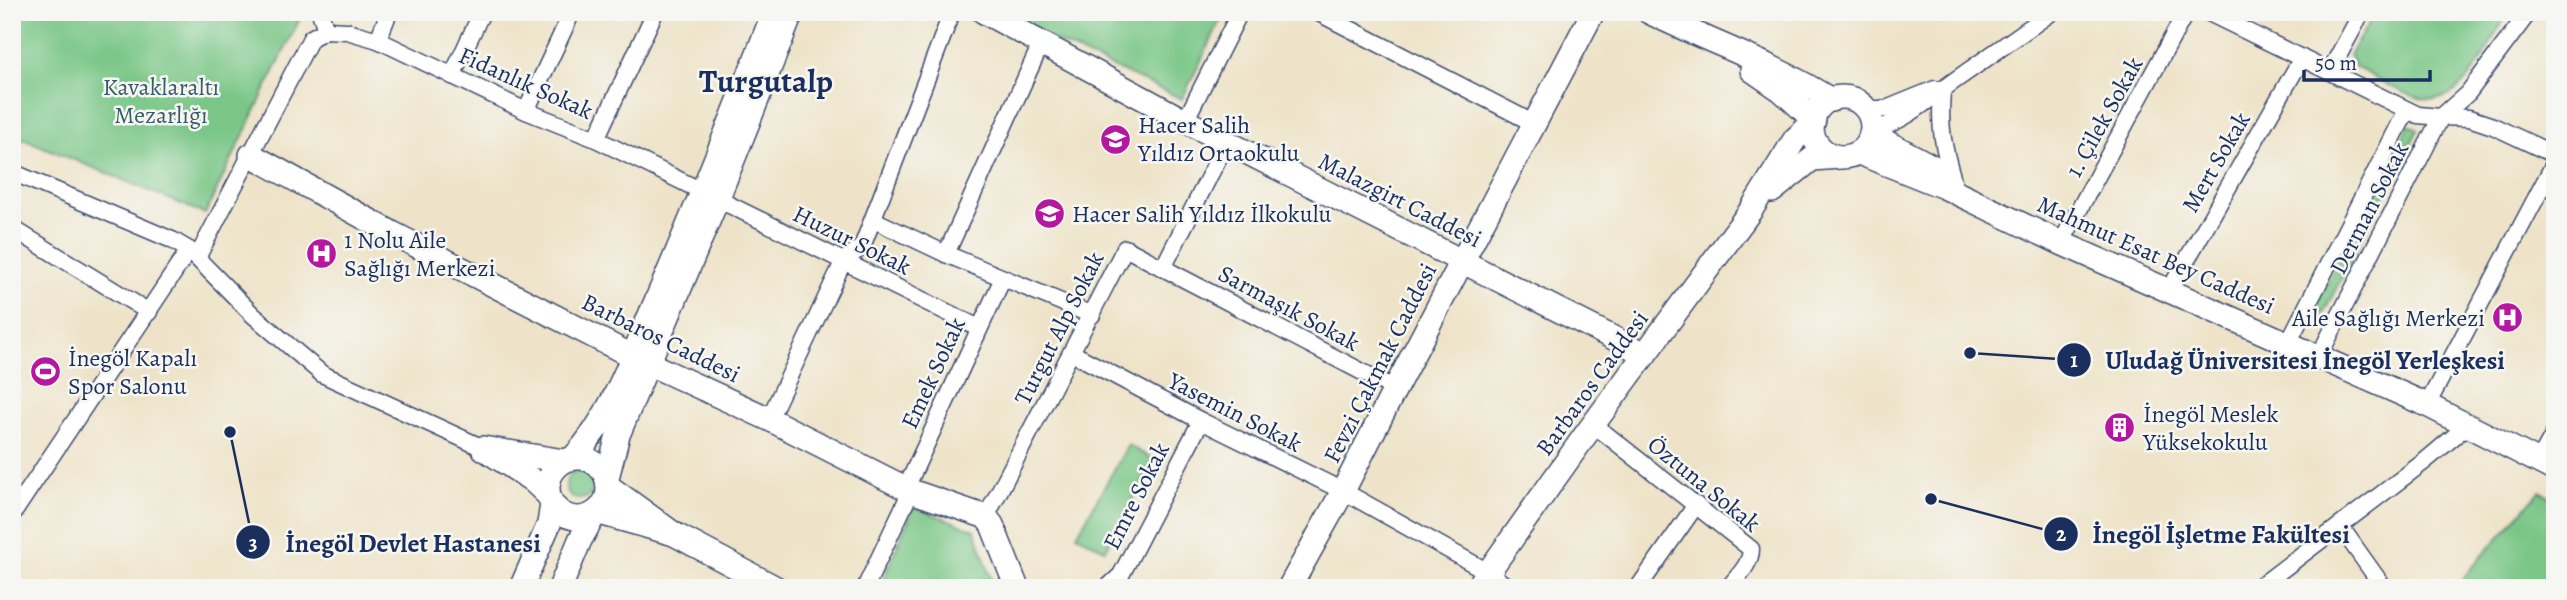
<svg xmlns="http://www.w3.org/2000/svg" width="2567" height="600" font-family="Alegreya,serif">
  <rect width="100%" height="100%" fill="#f6f6f2"/>
  <filter id="ink" filterUnits="userSpaceOnUse"><feTurbulence type="fractalNoise" baseFrequency=".0143" numOctaves="2"/><feDisplacementMap in="SourceGraphic" scale="14" xChannelSelector="R" yChannelSelector="G"/><feConvolveMatrix kernelMatrix="1 2 1 2 8 2 1 2 1" color-interpolation-filters="sRGB"/></filter>
  <filter id="wash" filterUnits="userSpaceOnUse"><feTurbulence type="fractalNoise" baseFrequency=".00686" numOctaves="4" result="noise"/><feDisplacementMap in="SourceGraphic" scale="28" xChannelSelector="R" yChannelSelector="G"/><feGaussianBlur stdDeviation="1.57" result="paint"/><feColorMatrix in="noise" values="0 0 0 0 0 0 0 0 0 0 0 0 0 0 0 0 0 1.4 0 .05"/><feComposite in="paint" operator="in"/></filter>
  <g filter="url(#wash)">
    <rect width="100%" height="100%" fill="#eee3c8"/>
    <g fill="#79c686" stroke="#4a7a72" stroke-width="2">
      <path d="M12 12H303L205 214 12 134Z"/>
      <path d="M1023 12H1225L1182 99 1018 24Z"/>
      <path d="M2376 12H2507C2490 42 2466 107 2423 99 2400 94 2376 77 2355 67L2349 55Z"/>
      <path d="M2409 125 2418 130 2320 320 2310 315Z"/>
      <path d="M1128 445 1154 460 1105 550 1077 535Z"/>
      <circle cx="580" cy="485" r="14"/>
      <path d="M2540 491 2555 499V588H2454Z"/>
      <path d="M914 507 975 530 994 588H879Z"/>
    </g>
  </g>
  <g filter="url(#ink)">
    <g fill="none" stroke-linecap="round" stroke-linejoin="round">
      <defs>
        <g id="street">
          <path d="M320 12 326 30"/>
          <path d="M1317 12 1535 124"/>
          <path d="M2207 12 2418 115 2441 117 2468 93 2529 12"/>
          <path d="M326 30 347 31 378 40 526 111 596 139 979 328"/>
          <path d="M378 40 389 12"/>
          <path d="M2330 71 2362 12"/>
          <path d="M452 76 482 12"/>
          <path d="M1942 92C1939 126 1943 147 1953 180"/>
          <path d="M1865 109H1886L1935 89"/>
          <path d="M526 111 572 12"/>
          <path d="M1185 121 1240 12"/>
          <path d="M1872 131C1907 120 1925 102 1954 81 1987 58 2019 35 2052 12"/>
          <path d="M596 139 655 12"/>
          <path d="M12 172 172 240 189 250 253 315 322 374 483 448"/>
          <path d="M874 220 946 254 1092 315"/>
          <path d="M12 228 149 312"/>
          <path d="M2061 243 2186 12"/>
          <path d="M946 254 1041 44"/>
          <path d="M197 258 311 38 326 30"/>
          <path d="M1163 268 1395 389"/>
          <path d="M2170 289 2302 58"/>
          <path d="M2288 343 2407 110"/>
          <path d="M1072 353 1201 421 1343 491 1488 572 1509 588"/>
          <path d="M2319 356 2441 117 2469 118 2493 126 2555 155"/>
          <path d="M2427 405 2555 162"/>
          <path d="M769 419 844 260 862 247 952 12"/>
          <path d="M1593 424 1751 549C1751 564 1738 576 1728 588"/>
          <path d="M2539 461 2555 432"/>
          <path d="M906 488 1003 278"/>
          <path d="M12 515 189 250"/>
          <path d="M986 517 1125 248 1163 268 1227 141"/>
          <path d="M2340 526 2384 588"/>
          <path d="M865 588 911 491"/>
          <path d="M1107 588 1121 575 1201 421"/>
          <path d="M1638 588 1696 505"/>
          <path d="M2258 588 2425 461 2469 424"/>
        </g>
        <g id="secondary">
          <path d="M984 12 1185 121 1645 354"/>
          <path d="M1649 12C1709 42 1773 63 1831 100"/>
          <path d="M1752 70 1781 90 1814 120"/>
          <circle cx="1842" cy="127" r="30"/>
          <path d="M1871 134 1939 170"/>
          <path d="M1859 153 1944 187 2061 243 2427 405 2555 470"/>
          <path d="M251 155 392 233 632 356 769 419 911 491 986 517 992 525 1017 588"/>
          <path d="M1772 191 1812 159 1839 157"/>
          <path d="M574 457C612 416 631 359 653 308 696 210 735 112 774 12"/>
          <circle cx="578" cy="488" r="30"/>
          <path d="M607 478 618 435 717 200 792 12"/>
          <path d="M548 495 532 480 483 448 564 461"/>
          <path d="M674 534 776 588"/>
          <path d="M521 588 549 524 552 504"/>
          <path d="M560 588 580 540 596 512 674 534 608 486"/>
          <path d="M1289 588 1343 491 1395 389 1593 12"/>
          <path d="M1477 588 1584 437 1751 210 1795 139 1813 123"/>
        </g>
      </defs>
      <use href="#street" stroke="#3b4a6e" stroke-width="19"/>
      <use href="#secondary" stroke="#3b4a6e" stroke-width="26"/>
      <use href="#street" stroke="#fff" stroke-width="16"/>
      <use href="#secondary" stroke="#fff" stroke-width="23"/>
    </g>
  </g>
  <defs>
    <symbol id="school-disc" viewBox="-11 -11 22 22"><circle r="9.5" fill="#b5179e" stroke="#f6f6f2"/><path d="M0-5L7-2L0 1L-7-2ZM-4 1L0 2.5L4 1V4Q0 6-4 4Z" fill="#fff"/></symbol>
    <symbol id="hospital-disc" viewBox="-11 -11 22 22"><circle r="9.5" fill="#b5179e" stroke="#f6f6f2"/><path d="M-5-5h3v3.5h4V-5h3V5h-3V1.5h-4V5h-3Z" fill="#fff"/></symbol>
    <symbol id="stadium-disc" viewBox="-11 -11 22 22"><circle r="9.5" fill="#b5179e" stroke="#f6f6f2"/><path d="M0-5a6.5 5 0 1 0 0 10a6.5 5 0 1 0 0-10ZM-3.5-1.8h7v3.6h-7Z" fill="#fff"/></symbol>
    <symbol id="building-disc" viewBox="-11 -11 22 22"><circle r="9.5" fill="#b5179e" stroke="#f6f6f2"/><path d="M-4-6H4V6H1V3H-1V6H-4ZM-2.5-4.3h1.7v1.8h-1.7ZM.8-4.3h1.7v1.8H.8ZM-2.5-1h1.7V.8h-1.7ZM.8-1h1.7V.8H.8Z" fill="#fff"/></symbol>
  </defs>
  <g fill-rule="evenodd">
    <use href="#school-disc" x="1098" y="122" width="35" height="35"/>
    <use href="#school-disc" x="1032" y="196" width="35" height="35"/>
    <use href="#hospital-disc" x="304" y="236" width="35" height="35"/>
    <use href="#hospital-disc" x="2490" y="300" width="35" height="35"/>
    <use href="#stadium-disc" x="28" y="354" width="35" height="35"/>
    <use href="#building-disc" x="2102" y="410" width="35" height="35"/>
  </g>
  <g text-anchor="middle" stroke-width="5" stroke-linejoin="round" paint-order="stroke">
    <g font-size="24" fill="#1b2f5e" stroke="#f6f6f2">
      <text transform="translate(526 83) rotate(24)" y="8">Fidanlık Sokak</text>
      <text transform="translate(2104 117) rotate(-61)" y="8">1. Çilek Sokak</text>
      <text transform="translate(2216 162) rotate(-60)" y="8">Mert Sokak</text>
      <text transform="translate(1400 200) rotate(27)" y="8">Malazgirt Caddesi</text>
      <text transform="translate(2369 208) rotate(-63)" y="8">Derman Sokak</text>
      <text transform="translate(852 240) rotate(26)" y="8">Huzur Sokak</text>
      <text transform="translate(2156 255) rotate(24)" y="8">Mahmut Esat Bey Caddesi</text>
      <text transform="translate(1289 308) rotate(28)" y="8">Sarmaşık Sokak</text>
      <text transform="translate(1059 328) rotate(-63)" y="8">Turgut Alp Sokak</text>
      <text transform="translate(661 338) rotate(26)" y="8">Barbaros Caddesi</text>
      <text transform="translate(1380 363) rotate(-63)" y="8">Fevzi Çakmak Caddesi</text>
      <text transform="translate(933 373) rotate(-65)" y="8">Emek Sokak</text>
      <text transform="translate(1592 383) rotate(-54)" y="8">Barbaros Caddesi</text>
      <text transform="translate(1235 412) rotate(27)" y="8">Yasemin Sokak</text>
      <text transform="translate(1704 484) rotate(39)" y="8">Öztuna Sokak</text>
      <text transform="translate(1136 496) rotate(-63)" y="8">Emre Sokak</text>
    </g>
    <g font-size="24" fill="#375c6a" stroke="#f6f6f2">
      <text x="161" y="95">Kavaklaraltı<tspan x="161" dy="28">Mezarlığı</tspan></text>
    </g>
    <g font-size="24" fill="#1b2f5e" stroke="#f6f6f2" text-anchor="start">
      <text x="1138" y="133">Hacer Salih<tspan x="1138" dy="28">Yıldız Ortaokulu</tspan></text>
      <text x="1072" y="222">Hacer Salih Yıldız İlkokulu</text>
      <text x="344" y="248">1 Nolu Aile<tspan x="344" dy="28">Sağlığı Merkezi</tspan></text>
      <text x="2485" y="326" text-anchor="end">Aile Sağlığı Merkezi</text>
      <text x="68" y="366">İnegöl Kapalı<tspan x="68" dy="28">Spor Salonu</tspan></text>
      <text x="2143" y="422">İnegöl Meslek<tspan x="2143" dy="28">Yüksekokulu</tspan></text>
    </g>
    <g font-size="32" font-weight="bold" fill="#1b2f5e" stroke="#f6f6f2">
      <text x="766" y="92">Turgutalp</text>
    </g>
  </g>
  <path fill="none" stroke="#1b2f5e" stroke-width="2.5" d="M1970 353L2074 360M1931 499L2061 534M230 432L253 542"/>
  <g fill="#1b2f5e" stroke="#f6f6f2" stroke-width="2.5">
    <circle cx="1970" cy="353" r="7"/>
    <circle cx="1931" cy="499" r="7"/>
    <circle cx="230" cy="432" r="7"/>
    <circle cx="2074" cy="360" r="18"/>
    <circle cx="2061" cy="534" r="18"/>
    <circle cx="253" cy="542" r="18"/>
  </g>
  <g font-size="21" text-anchor="middle" font-weight="bold" fill="#fff">
    <text x="2074" y="367">1</text>
    <text x="2061" y="541">2</text>
    <text x="253" y="550">3</text>
  </g>
  <g font-size="26" text-anchor="middle" font-weight="bold" fill="#1b2f5e" stroke="#f6f6f2" stroke-width="5" stroke-linejoin="round" paint-order="stroke">
    <text x="2305" y="369">Uludağ Üniversitesi İnegöl Yerleşkesi</text>
    <text x="2221" y="543">İnegöl İşletme Fakültesi</text>
    <text x="413" y="552">İnegöl Devlet Hastanesi</text>
  </g>
  <rect width="2567" height="600" fill="none" stroke="#f6f6f2" stroke-width="42"/>
  <path d="M2304 70v10h126v-10" fill="none" stroke="#1b2f5e" stroke-width="3.5"/>
  <text x="2315" y="70" font-size="21" fill="#1b2f5e" stroke="#f6f6f2" stroke-width="5" paint-order="stroke">50 m</text>
</svg>
